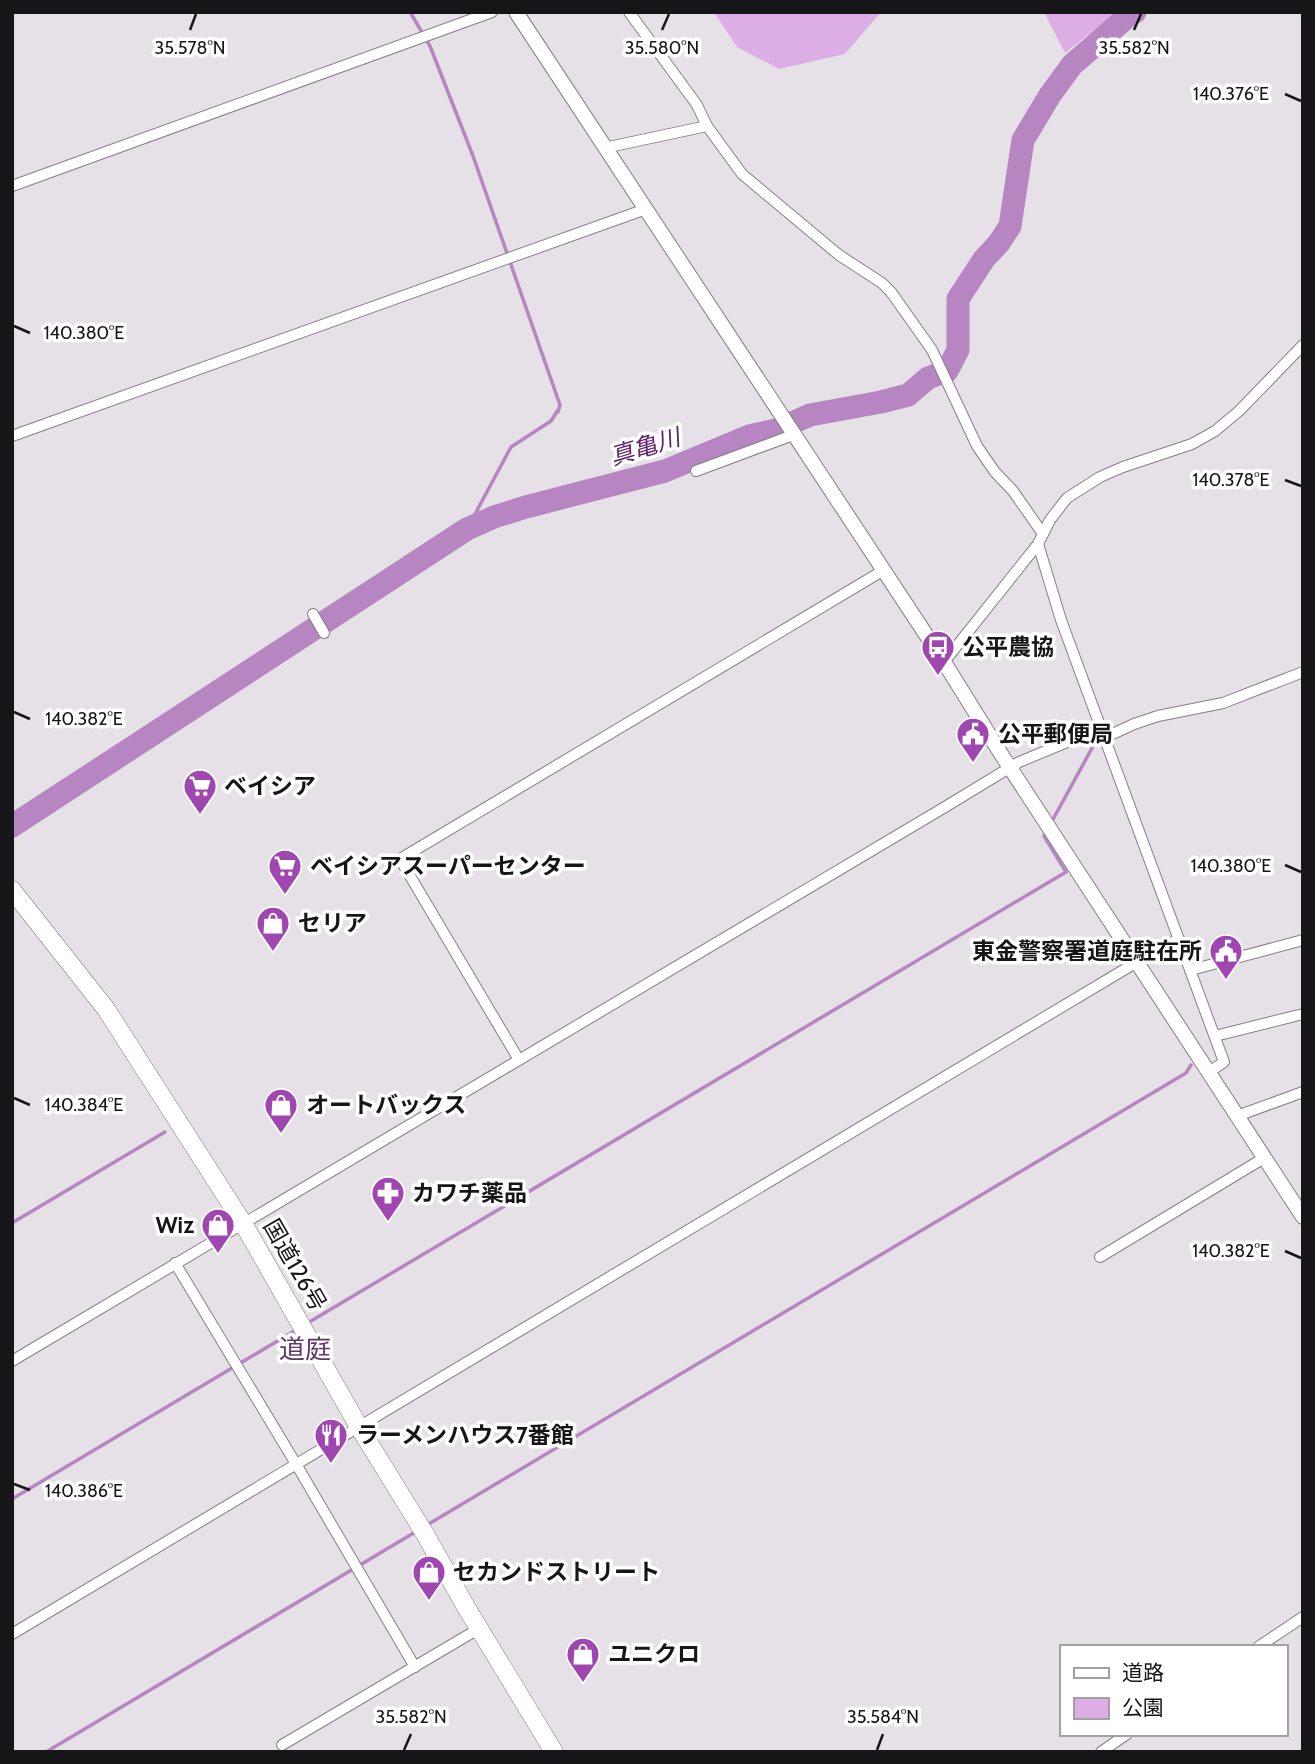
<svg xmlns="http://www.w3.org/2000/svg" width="1315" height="1764" font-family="Cabin,'Noto Sans JP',sans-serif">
  <rect width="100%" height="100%" fill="#e6e1e6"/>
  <g fill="#ddaee6">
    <path d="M714 12H881L845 54 779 69 737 47Z"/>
    <path d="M1044 12H1117L1065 53Z"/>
  </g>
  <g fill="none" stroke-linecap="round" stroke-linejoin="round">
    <g stroke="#b785c1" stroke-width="3.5">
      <path d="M410 12 430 46 473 156 560 405 558 412V410L551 421 511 447 467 529"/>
      <path d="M1051 823 1097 739"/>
      <path d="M12 1223 165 1132"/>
      <path d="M306 1324 1066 872 1044 836 1046 833"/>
      <path d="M12 1499 296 1330"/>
      <path d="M427 1525 1186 1073 1191 1065"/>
      <path d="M46 1752 417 1531"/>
    </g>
    <path stroke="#b785c1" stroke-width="23" d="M12 826 467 529 494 517 526 507 665 471 749 436 776 430 810 415 881 402 908 395 928 378 947 371 958 350V299L984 259 999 243 1010 226 1023 140 1050 95 1072 65 1128 16 1135 12"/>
    <defs>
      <g id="minor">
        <path d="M629 12 697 105 707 126 742 174 839 255 882 283 891 292 932 350 977 446 995 472 1013 491 1043 534"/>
        <path d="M604 148 707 126"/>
        <path d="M12 186 492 12"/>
        <path d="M12 436 646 209"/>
        <path d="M696 471 793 435"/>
        <path d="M1038 544 1061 620 1224 1062 1209 1072"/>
        <path d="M313 614 324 633"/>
        <path d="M944 662 1038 544 1050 520 1067 498 1100 477 1123 467 1192 444 1215 431 1239 411 1303 345"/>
        <path d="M1104 738 1134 724 1158 716 1223 703 1303 672"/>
        <path d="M1191 970 1303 940"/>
        <path d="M1215 1036 1303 1014"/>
        <path d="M519 1060 400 859 884 570"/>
        <path d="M1237 1116 1303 1092"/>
        <path d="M1100 1257 1264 1158"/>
        <path d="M175 1263 296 1464 415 1667"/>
        <path d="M12 1361 945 807 1019 762 1101 728"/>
        <path d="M12 1634 1137 962 1179 939"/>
        <path d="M1258 1647 1303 1617"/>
        <path d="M282 1745 480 1628"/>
        <path d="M1101 1752 1127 1734"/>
      </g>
      <path id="tertiary" d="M516 12 944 662 1003 757 1303 1217"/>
      <path id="trunk" d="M12 890 106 1009 243 1223 359 1427 425 1534 466 1607 554 1752"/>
    </defs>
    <use href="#minor" stroke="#848085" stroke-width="12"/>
    <use href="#tertiary" stroke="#848085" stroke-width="16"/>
    <use href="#trunk" stroke="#848085" stroke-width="19"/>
    <use href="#minor" stroke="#fff" stroke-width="10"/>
    <use href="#tertiary" stroke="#fff" stroke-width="14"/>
    <use href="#trunk" stroke="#fff" stroke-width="18"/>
  </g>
  <path fill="none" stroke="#161517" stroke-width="2.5" d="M190 30 196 14M662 30 669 14M1134 30 1141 14M1285 94 1301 101M14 326 30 333M1285 480 1301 486M14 712 30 719M1285 865 1301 872M14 1098 30 1105M1285 1251 1301 1258M14 1484 30 1490M404 1750 411 1734M877 1750 883 1734"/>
  <defs>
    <symbol id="bus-pin" viewBox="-11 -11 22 30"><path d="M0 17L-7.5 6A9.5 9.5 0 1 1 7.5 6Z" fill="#a046b1" stroke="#fff"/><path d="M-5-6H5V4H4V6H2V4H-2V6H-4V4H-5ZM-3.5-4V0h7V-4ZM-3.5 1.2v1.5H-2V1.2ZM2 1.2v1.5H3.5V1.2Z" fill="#fff"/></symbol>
    <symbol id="civic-pin" viewBox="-11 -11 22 30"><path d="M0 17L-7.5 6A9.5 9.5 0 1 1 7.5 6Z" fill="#a046b1" stroke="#fff"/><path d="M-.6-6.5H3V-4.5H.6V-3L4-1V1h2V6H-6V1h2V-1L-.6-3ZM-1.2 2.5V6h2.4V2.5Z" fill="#fff"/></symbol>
    <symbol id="supermarket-pin" viewBox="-11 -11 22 30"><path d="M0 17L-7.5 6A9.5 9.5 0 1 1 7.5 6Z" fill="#a046b1" stroke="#fff"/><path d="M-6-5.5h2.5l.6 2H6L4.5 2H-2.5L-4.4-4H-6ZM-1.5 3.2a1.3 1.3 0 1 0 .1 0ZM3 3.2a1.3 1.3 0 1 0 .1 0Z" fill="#fff"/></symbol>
    <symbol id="shop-pin" viewBox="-11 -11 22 30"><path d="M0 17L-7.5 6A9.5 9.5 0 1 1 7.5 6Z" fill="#a046b1" stroke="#fff"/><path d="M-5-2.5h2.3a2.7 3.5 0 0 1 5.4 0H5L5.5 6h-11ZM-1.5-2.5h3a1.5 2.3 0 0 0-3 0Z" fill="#fff"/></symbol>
    <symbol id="pharmacy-pin" viewBox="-11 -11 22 30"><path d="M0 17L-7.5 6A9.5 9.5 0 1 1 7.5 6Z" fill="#a046b1" stroke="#fff"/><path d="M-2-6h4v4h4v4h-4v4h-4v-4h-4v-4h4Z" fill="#fff"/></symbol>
    <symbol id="restaurant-pin" viewBox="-11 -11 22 30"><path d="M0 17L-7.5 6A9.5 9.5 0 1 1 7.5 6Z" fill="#a046b1" stroke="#fff"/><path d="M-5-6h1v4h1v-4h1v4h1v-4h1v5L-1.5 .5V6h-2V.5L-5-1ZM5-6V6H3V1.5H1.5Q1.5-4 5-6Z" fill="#fff"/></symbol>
  </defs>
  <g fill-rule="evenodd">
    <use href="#bus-pin" x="919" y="628" width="38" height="52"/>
    <use href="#civic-pin" x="954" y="715" width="38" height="52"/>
    <use href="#supermarket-pin" x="181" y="767" width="38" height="52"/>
    <use href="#supermarket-pin" x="266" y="847" width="38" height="52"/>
    <use href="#shop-pin" x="254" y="904" width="38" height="52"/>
    <use href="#civic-pin" x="1207" y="932" width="38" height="52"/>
    <use href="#shop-pin" x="262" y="1086" width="38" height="52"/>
    <use href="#pharmacy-pin" x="369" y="1174" width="38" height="52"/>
    <use href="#shop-pin" x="199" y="1206" width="38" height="52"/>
    <use href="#restaurant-pin" x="312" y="1416" width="38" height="52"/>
    <use href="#shop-pin" x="410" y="1553" width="38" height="52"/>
    <use href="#shop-pin" x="564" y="1635" width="38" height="52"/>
  </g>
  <g text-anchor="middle" stroke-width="7" stroke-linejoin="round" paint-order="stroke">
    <g font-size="23" font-weight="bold" fill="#161517" stroke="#fff" text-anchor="start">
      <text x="962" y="655">公平農協</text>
      <text x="998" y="742">公平郵便局</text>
      <text x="224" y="794">ベイシア</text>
      <text x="310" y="874">ベイシアスーパーセンター</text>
      <text x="298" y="931">セリア</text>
      <text x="1202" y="959" text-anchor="end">東金警察署道庭駐在所</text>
      <text x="306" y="1113">オートバックス</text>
      <text x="412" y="1201">カワチ薬品</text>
      <text x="194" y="1233" text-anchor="end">Wiz</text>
      <text x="356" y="1443">ラーメンハウス7番館</text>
      <text x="453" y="1580">セカンドストリート</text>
      <text x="608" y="1662">ユニクロ</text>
    </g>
    <g font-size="23" fill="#161517" stroke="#fff">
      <text transform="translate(295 1265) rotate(60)" y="8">国道126号</text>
    </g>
    <g font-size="24" font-style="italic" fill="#5f226b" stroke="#fff">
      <text transform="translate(645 447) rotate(-17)" y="8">真亀川</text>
    </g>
    <g font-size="26" fill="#613569" stroke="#fff">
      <text x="305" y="1358">道庭</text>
    </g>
  </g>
  <g font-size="18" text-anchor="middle" fill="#161517" stroke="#fff" stroke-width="7" stroke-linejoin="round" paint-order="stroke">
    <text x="190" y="54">35.578°N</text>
    <text x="662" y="54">35.580°N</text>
    <text x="1134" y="54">35.582°N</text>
    <text x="1231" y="100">140.376°E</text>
    <text x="84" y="339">140.380°E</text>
    <text x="1231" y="486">140.378°E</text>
    <text x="84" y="725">140.382°E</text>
    <text x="1231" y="872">140.380°E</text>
    <text x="84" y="1111">140.384°E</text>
    <text x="1231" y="1257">140.382°E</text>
    <text x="84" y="1497">140.386°E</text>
    <text x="411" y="1723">35.582°N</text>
    <text x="883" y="1723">35.584°N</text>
  </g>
  <rect width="1315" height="1764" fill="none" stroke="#161517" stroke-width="28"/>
  <rect x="1060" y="1645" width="228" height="91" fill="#ffffff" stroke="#a2a1a2" stroke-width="2"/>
  <rect x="1074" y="1668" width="35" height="10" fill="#ffffff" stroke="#a2a1a2" stroke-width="2"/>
  <text x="1122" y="1680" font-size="21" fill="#161517">道路</text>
  <rect x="1074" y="1698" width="35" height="21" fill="#ddaee6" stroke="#a2a1a2" stroke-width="2"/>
  <text x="1122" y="1715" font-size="21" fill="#161517">公園</text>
</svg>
